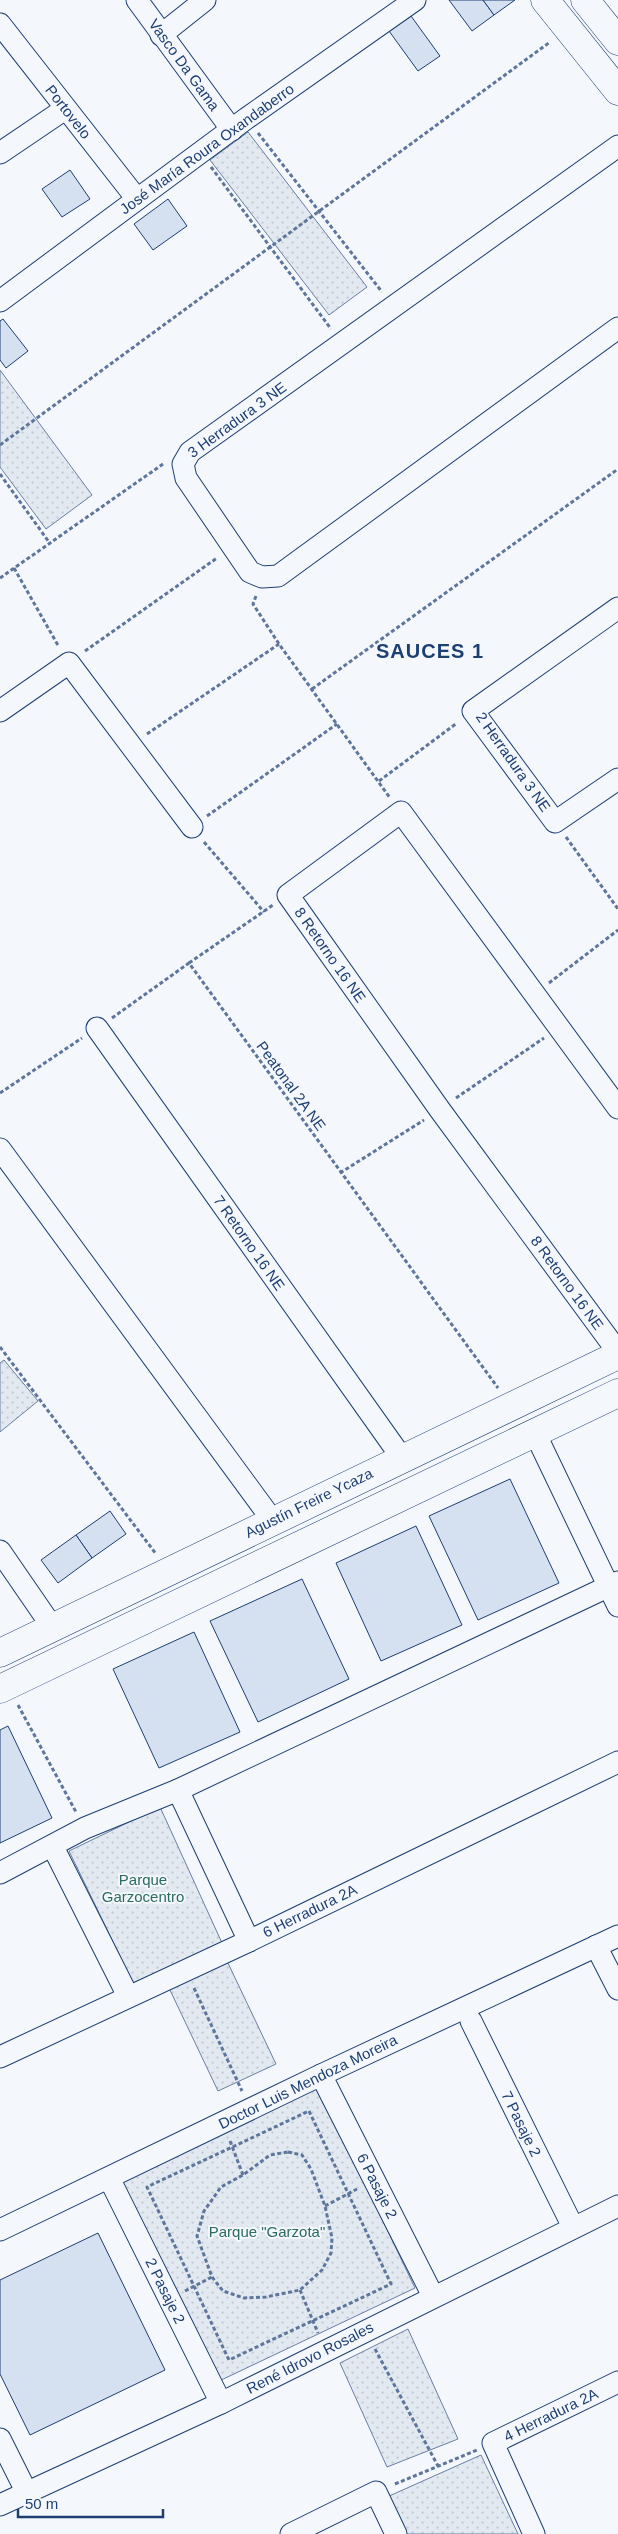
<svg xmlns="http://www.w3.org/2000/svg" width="618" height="2534" font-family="Helvetica,sans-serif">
  <defs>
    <pattern id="grass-dots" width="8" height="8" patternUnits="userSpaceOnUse" patternTransform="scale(1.25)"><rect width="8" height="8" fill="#e3e9f0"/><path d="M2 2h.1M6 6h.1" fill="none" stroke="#c2c9d1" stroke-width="1.8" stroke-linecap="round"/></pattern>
  </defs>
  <rect width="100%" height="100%" fill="#f4f7fb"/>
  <g fill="url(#grass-dots)" stroke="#687fa3">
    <path d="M248 132 367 287 329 315 210 160Z"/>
    <path d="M0 370 92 495 46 529 0 467Z"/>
    <path d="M4 1360 38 1401 0 1432V1363Z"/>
    <path d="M160 1807 222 1943 133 1983 69 1851Z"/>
    <path d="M227 1961 276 2064 218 2091 169 1988Z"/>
    <path d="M317 2083 415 2288 217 2382 119 2176Z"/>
    <path d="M408 2329 458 2439 387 2467 340 2363Z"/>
    <path d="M481 2455 518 2534H404L387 2497Z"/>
  </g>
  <g fill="#d5e0f0" stroke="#1d3f73">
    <path d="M449 0H483L494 15 472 31Z"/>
    <path d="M483 0H515L494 15Z"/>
    <path d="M411 16 440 56 418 71 389 31Z"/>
    <path d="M70 170 90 199 62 217 42 189Z"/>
    <path d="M168 199 187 226 153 250 134 224Z"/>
    <path d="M3 319 28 351 6 368 0 360V321Z"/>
    <path d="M510 1479 559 1583 478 1620 429 1516Z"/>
    <path d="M110 1511 126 1534 92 1558 76 1535Z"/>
    <path d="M416 1526 462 1625 381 1661 336 1563Z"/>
    <path d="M76 1535 92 1558 58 1583 41 1560Z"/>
    <path d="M302 1579 349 1679 258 1722 210 1621Z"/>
    <path d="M194 1632 240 1732 159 1768 113 1669Z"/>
    <path d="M8 1726 52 1818 0 1843V1730Z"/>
    <path d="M98 2233 165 2370 30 2435 0 2374V2280Z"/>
  </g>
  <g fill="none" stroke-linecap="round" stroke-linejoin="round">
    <defs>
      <g id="minor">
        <path d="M137 0 232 130"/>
        <path d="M0 24 137 199"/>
        <path d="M161 35 205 0"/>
        <path d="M618 146 190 452 183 464 186 478 250 572 262 577 278 576 618 328"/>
        <path d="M0 153 65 109"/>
        <path d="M0 301 247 118 415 0"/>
        <path d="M618 608 473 711 555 822 618 779"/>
        <path d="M0 711 69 663 192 827"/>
        <path d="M97 1028 402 1458"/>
        <path d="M618 1108 401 812 288 895 440 1110 618 1352"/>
        <path d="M0 1149 273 1521"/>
        <path d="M535 1433 618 1606"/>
        <path d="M0 1551 53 1628"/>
        <path d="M178 1790 249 1941"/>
        <path d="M53 1847 128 1996"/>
        <path d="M0 1873 85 1828 178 1790 618 1582"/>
        <path d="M596 1946 618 1989"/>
        <path d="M471 2021 573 2227"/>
        <path d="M0 2057 249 1941 618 1762"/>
        <path d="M321 2075 433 2296"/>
        <path d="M109 2178 221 2403"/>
        <path d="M0 2230 321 2075 618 1936"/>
        <path d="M0 2439 27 2493"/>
        <path d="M0 2505 221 2403 618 2206"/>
        <path d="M291 2534 376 2492 396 2534"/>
        <path d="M534 2534 493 2443 618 2382"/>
      </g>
      <g id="major">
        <path d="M545 0 618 91"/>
        <path d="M585 0 618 41"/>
        <path d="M0 1653 618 1355"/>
        <path d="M0 1689 618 1393"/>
      </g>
    </defs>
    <use href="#minor" stroke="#1d3f73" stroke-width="23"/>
    <use href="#major" stroke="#1d3f73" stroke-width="29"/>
    <g stroke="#5e769c" stroke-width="3" stroke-dasharray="4 2.5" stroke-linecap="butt">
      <path d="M258 133 382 292"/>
      <path d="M211 167 331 329"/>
      <path d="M0 445 550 42"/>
      <path d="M0 474 49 542"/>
      <path d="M14 568 59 647"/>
      <path d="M0 578 163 464"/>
      <path d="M256 596 253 604 279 644 390 798"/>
      <path d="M85 651 217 558"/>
      <path d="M312 689 618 469"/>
      <path d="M147 734 279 644"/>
      <path d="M379 781 457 723"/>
      <path d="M207 816 337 724"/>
      <path d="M566 837 618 909"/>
      <path d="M204 842 264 912"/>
      <path d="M189 963 273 905"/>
      <path d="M549 983 618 930"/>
      <path d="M112 1018 189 963 498 1388"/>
      <path d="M0 1093 82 1038"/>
      <path d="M456 1098 544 1038"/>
      <path d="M340 1173 424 1120"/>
      <path d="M0 1347 156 1554"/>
      <path d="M18 1705 76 1812"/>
      <path d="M194 1988 242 2091"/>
      <path d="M309 2111 391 2284 229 2360 147 2187Z"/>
      <path d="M230 2141 243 2175"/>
      <path d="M288 2152 302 2155 311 2169 325 2206 332 2238 331 2253 322 2270 300 2290 266 2297 244 2298 223 2291 212 2277 197 2236 204 2211 221 2187 243 2175 270 2155Z"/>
      <path d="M325 2206 357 2189"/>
      <path d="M300 2290 318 2333"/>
      <path d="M185 2291 212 2277"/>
      <path d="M375 2349 438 2466"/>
      <path d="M395 2484 477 2450"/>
    </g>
    <use href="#minor" stroke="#f4f7fb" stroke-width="21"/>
    <use href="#major" stroke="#f4f7fb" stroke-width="28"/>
  </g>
  <g text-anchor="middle" stroke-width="4" stroke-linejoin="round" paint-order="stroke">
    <g font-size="15" fill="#1d3f73" stroke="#f4f7fb">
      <text transform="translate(184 65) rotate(54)" y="5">Vasco Da Gama</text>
      <text transform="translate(68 112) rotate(52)" y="5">Portovelo</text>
      <text transform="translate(207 149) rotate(-36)" y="5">José María Roura Oxandaberro</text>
      <text transform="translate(237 420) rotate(-36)" y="5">3 Herradura 3 NE</text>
      <text transform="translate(513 762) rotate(55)" y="5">2 Herradura 3 NE</text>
      <text transform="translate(330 955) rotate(55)" y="5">8 Retorno 16 NE</text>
      <text transform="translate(291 1086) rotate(54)" y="5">Peatonal 2A NE</text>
      <text transform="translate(249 1243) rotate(55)" y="5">7 Retorno 16 NE</text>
      <text transform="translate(567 1283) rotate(54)" y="5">8 Retorno 16 NE</text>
      <text transform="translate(309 1503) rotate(-26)" y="5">Agustín Freire Ycaza</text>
      <text transform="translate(310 1911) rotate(-26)" y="5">6 Herradura 2A</text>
      <text transform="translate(308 2082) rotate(-26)" y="5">Doctor Luis Mendoza Moreira</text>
      <text transform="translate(521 2124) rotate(64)" y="5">7 Pasaje 2</text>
      <text transform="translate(377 2186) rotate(63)" y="5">6 Pasaje 2</text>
      <text transform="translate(165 2291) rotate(64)" y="5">2 Pasaje 2</text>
      <text transform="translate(310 2358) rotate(-27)" y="5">René Idrovo Rosales</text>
      <text transform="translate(551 2415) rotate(-26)" y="5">4 Herradura 2A</text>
    </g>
    <g font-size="15" fill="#2c6c60" stroke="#f4f7fb">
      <text x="143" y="1885">Parque<tspan x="143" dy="17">Garzocentro</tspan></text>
      <text x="267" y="2237">Parque "Garzota"</text>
    </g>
    <g font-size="20" font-weight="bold" letter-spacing="1" fill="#1d3f73" stroke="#f4f7fb">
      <text x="430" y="658">SAUCES 1</text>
    </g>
  </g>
  <path d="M18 2509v8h145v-8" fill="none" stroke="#1d3f73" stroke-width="2.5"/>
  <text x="25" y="2509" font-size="15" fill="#1d3f73" stroke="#f4f7fb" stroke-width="4" paint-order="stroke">50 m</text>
</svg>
